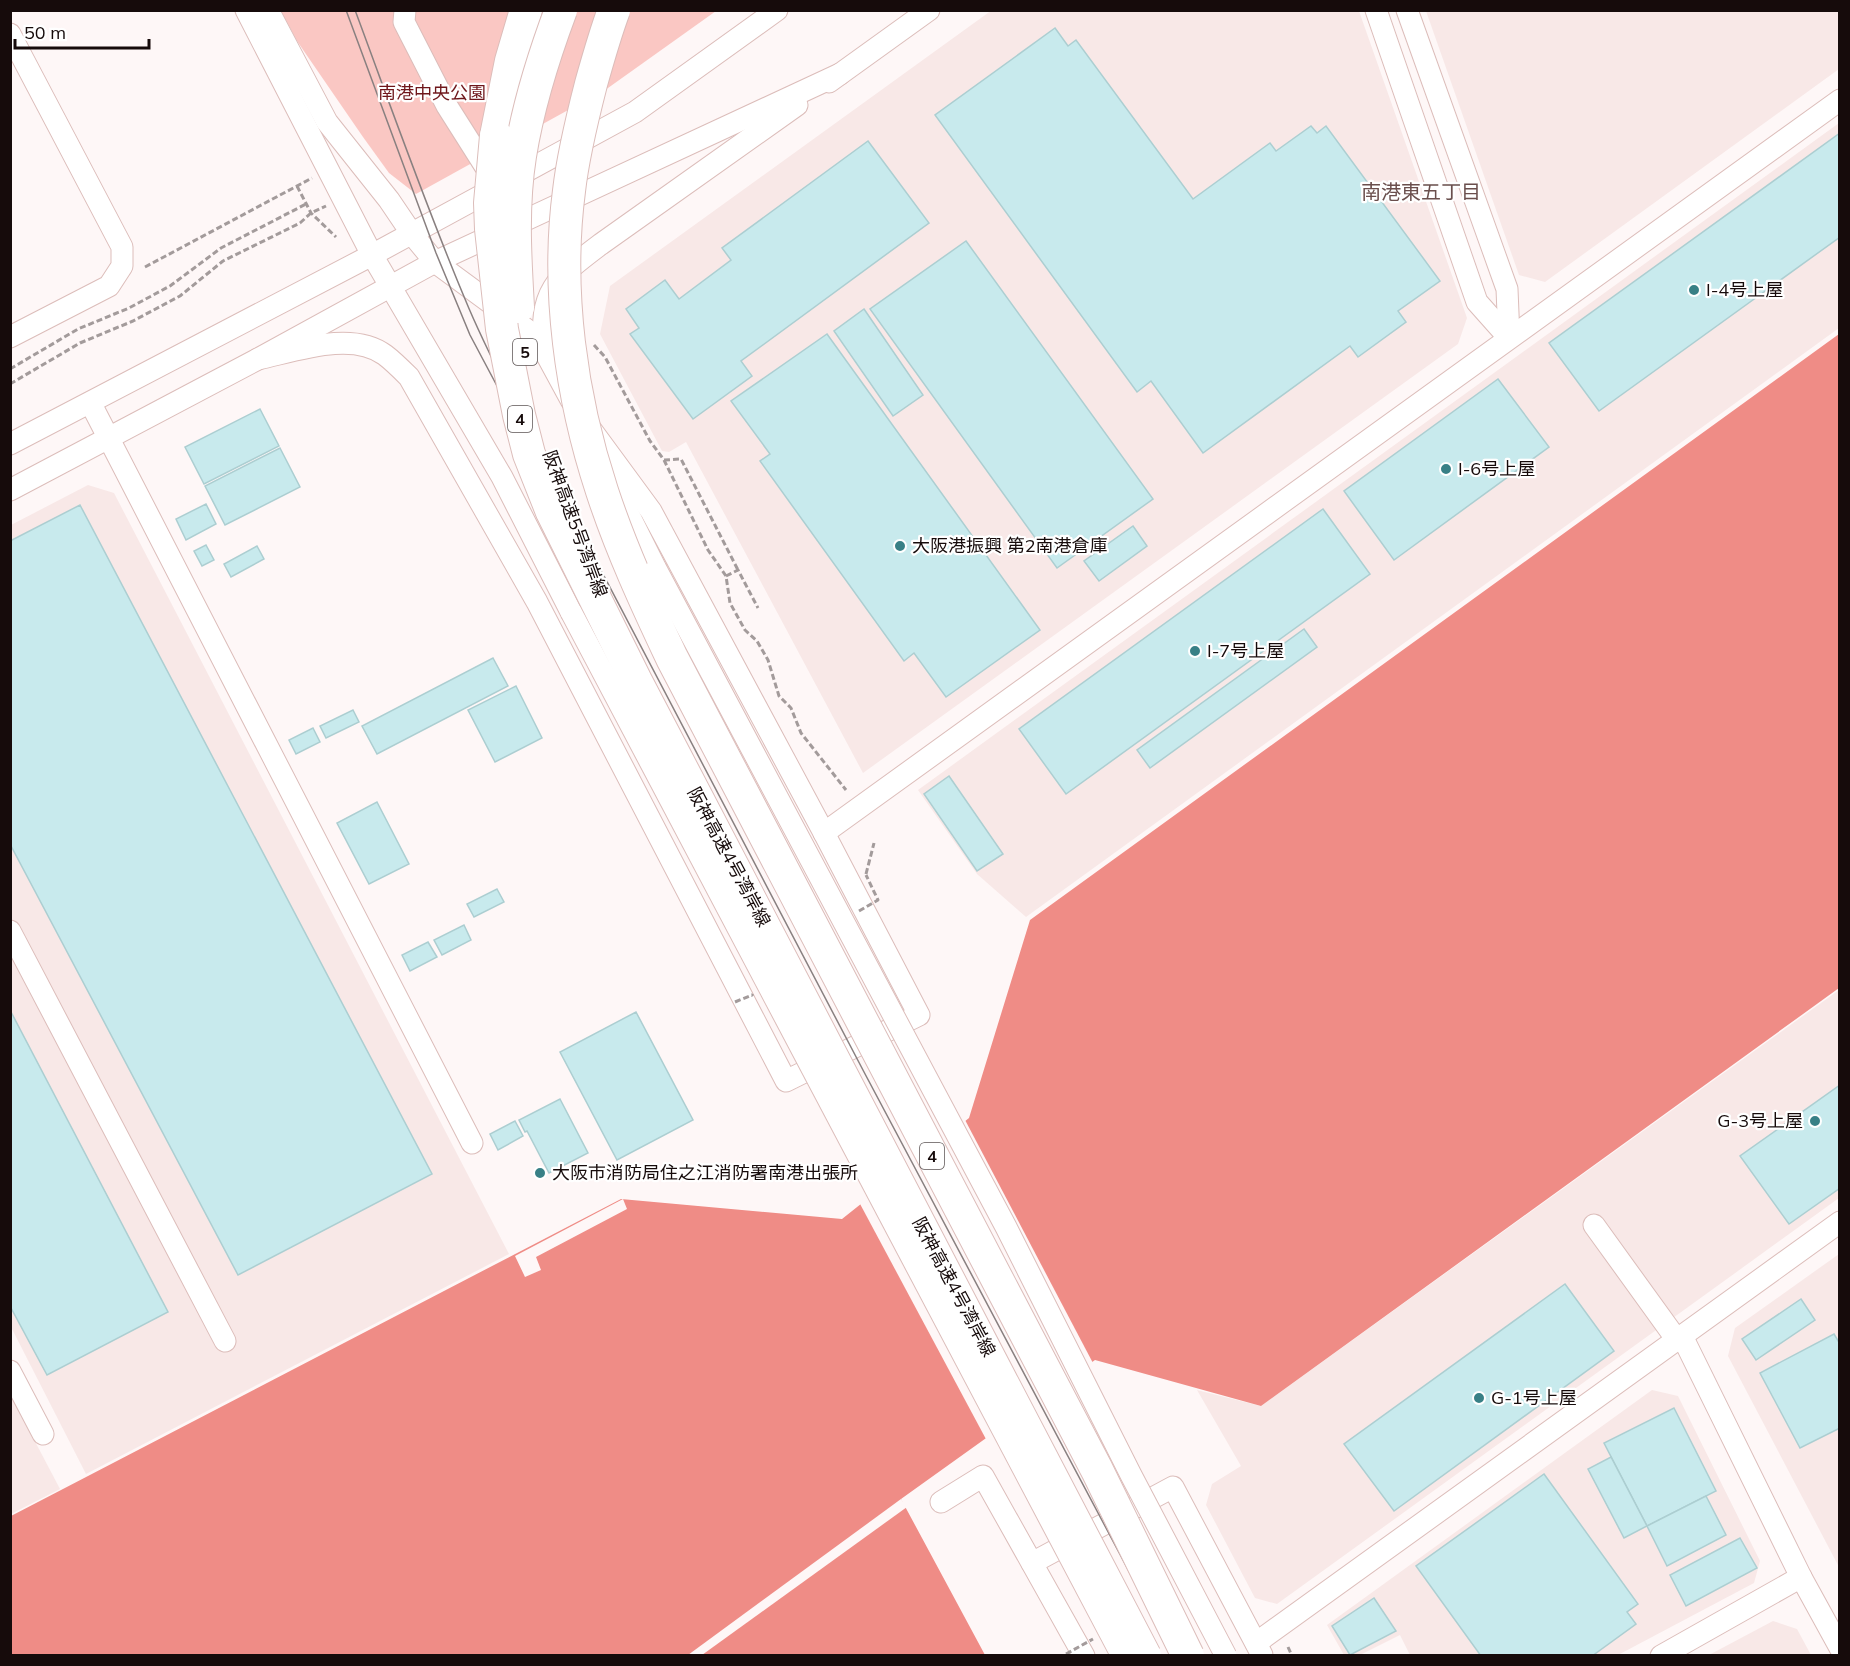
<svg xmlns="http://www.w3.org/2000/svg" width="1850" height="1666" font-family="Mulish,'Noto Sans JP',sans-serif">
  <rect width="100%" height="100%" fill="#fef7f7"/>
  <g fill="#f8e8e7">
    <path d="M992 10 1359 11 1467 318 1458 344 863 773 686 442 669 452 662 451 600 334 610 286Z"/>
    <path d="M1426 11H1839V69L1545 282 1519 275Z"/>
    <path d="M1839 123V328L1026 917 977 874 918 790Z"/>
    <path d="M88 485 114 493 509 1254 86 1474 11 1327V525Z"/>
    <path d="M1839 990V1198L1277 1604 1255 1598 1206 1505 1212 1484 1241 1466 1197 1390 1261 1406Z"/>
    <path d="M1839 1254V1567L1728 1356 1735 1328Z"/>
    <path d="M1652 1390 1678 1396 1760 1561 1754 1583 1618 1655H1410L1400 1635 1360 1655H1344L1327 1625Z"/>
    <path d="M10 1394 60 1489 11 1514H10Z"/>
    <path d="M1773 1621 1797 1629 1811 1655H1709Z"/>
  </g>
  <path fill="#fac7c3" d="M281 11H716L608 88 416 194 389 173 363 137 297 41Z"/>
  <path fill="#ef8c86" d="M1839 334V988L1261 1406 1095 1360 901 1499 985 1655 11 1656V1516L621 1199 842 1219 969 1118 1030 920Z"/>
  <g fill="#fef7f7">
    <path d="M964 1118 1094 1365 987 1441 859 1202Z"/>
    <path d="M623 1199 627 1209 536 1257 541 1270 525 1277 515 1256Z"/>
    <path d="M901 1499 907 1507 702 1655H688Z"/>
  </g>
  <g fill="#c8eaed" stroke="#acced1" stroke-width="1.5">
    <path d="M1055 28 1068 46 1076 40 1193 199 1270 143 1276 151 1311 126 1317 133 1326 126 1440 281 1398 311 1406 322 1358 357 1350 346 1203 453 1151 381 1137 392 935 115Z"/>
    <path d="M1840 133V237L1599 411 1549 343Z"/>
    <path d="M868 141 929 223 741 361 752 376 693 419 630 334 639 328 626 309 665 280 679 299 731 260 722 248Z"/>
    <path d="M966 241 1153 499 1057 568 870 309Z"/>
    <path d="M864 309 923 395 893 416 834 331Z"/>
    <path d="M827 334 1040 630 946 697 914 653 904 661 760 461 770 454 731 401Z"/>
    <path d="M1498 379 1549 447 1394 560 1344 491Z"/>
    <path d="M260 409 279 446 204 484 185 447Z"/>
    <path d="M280 448 300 487 225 525 205 486Z"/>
    <path d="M206 504 216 524 186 540 176 519Z"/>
    <path d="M80 505 432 1174 238 1275 10 844V541Z"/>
    <path d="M1323 509 1370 574 1066 794 1019 729Z"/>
    <path d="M1133 526 1147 546 1099 581 1084 561Z"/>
    <path d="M206 545 214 560 202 566 194 551Z"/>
    <path d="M257 546 264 559 231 577 224 564Z"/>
    <path d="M1304 629 1317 647 1150 768 1137 750Z"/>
    <path d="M493 658 508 686 377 754 362 726Z"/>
    <path d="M516 686 542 738 495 762 468 710Z"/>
    <path d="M353 710 359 722 326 738 320 726Z"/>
    <path d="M313 728 320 742 296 754 289 740Z"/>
    <path d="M949 776 1003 854 977 871 924 794Z"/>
    <path d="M377 802 409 864 369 884 337 823Z"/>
    <path d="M497 889 504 902 474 917 467 904Z"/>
    <path d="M464 925 471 940 442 955 434 940Z"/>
    <path d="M428 942 437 957 410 971 402 955Z"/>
    <path d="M10 1010 168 1312 47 1375 10 1306Z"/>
    <path d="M636 1012 693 1120 617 1160 560 1052Z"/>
    <path d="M1840 1085V1188L1789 1224 1740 1156Z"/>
    <path d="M560 1099 588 1153 549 1173 527 1131 525 1132 519 1120Z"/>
    <path d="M515 1121 523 1136 498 1150 490 1134Z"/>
    <path d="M1565 1284 1614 1351 1394 1511 1344 1444Z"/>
    <path d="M1801 1299 1815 1320 1756 1360 1742 1339Z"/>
    <path d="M1834 1334 1840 1344V1428L1800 1448 1760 1373Z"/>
    <path d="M1674 1408 1716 1491 1647 1526 1604 1443Z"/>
    <path d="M1611 1457 1647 1526 1624 1538 1588 1469Z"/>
    <path d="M1544 1474 1638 1604 1627 1612 1636 1624 1592 1656H1481L1416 1566Z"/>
    <path d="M1706 1496 1726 1535 1667 1566 1647 1526Z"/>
    <path d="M1740 1538 1757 1568 1686 1606 1670 1575Z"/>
    <path d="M1374 1598 1396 1631 1350 1655 1332 1626Z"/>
  </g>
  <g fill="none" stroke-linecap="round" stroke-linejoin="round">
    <defs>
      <g id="minor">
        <path d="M246 10 372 255 502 477 571 612"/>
        <path d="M268 10 327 122 389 200 412 234 435 262 530 332 545 352 571 400"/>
        <path d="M405 10 404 22 447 106 485 166"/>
        <path d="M1376 10 1477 302 1509 338"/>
        <path d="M1407 10 1507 289 1509 338"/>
        <path d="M10 34 122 247V266L109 286 10 337"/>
        <path d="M829 82 929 10"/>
        <path d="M545 351C538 291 556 278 601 244L797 105"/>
        <path d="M258 359C295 351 352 330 385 355 393 361 401 369 409 377L537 602 786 1081 919 1015 824 833 651 511 590 428"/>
        <path d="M91 404 472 1143"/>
        <path d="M10 444 372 255 635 112 777 10"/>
        <path d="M609 475 656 569"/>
        <path d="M10 490 258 359 435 262 840 74"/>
        <path d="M824 833 1840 100"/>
        <path d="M10 931 225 1341"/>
        <path d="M1594 1225 1677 1340"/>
        <path d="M1682 1336 1801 1577 1840 1648"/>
        <path d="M10 1371 43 1434"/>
        <path d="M941 1502 983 1476 1084 1656"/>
        <path d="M1032 1563 1173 1487 1262 1655"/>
        <path d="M1256 1643 1840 1222"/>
        <path d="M1661 1656 1801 1577"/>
      </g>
      <path id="highway" d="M496 136 511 61 526 10"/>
    </defs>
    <use href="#minor" stroke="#dcbdba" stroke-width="23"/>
    <use href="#highway" stroke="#dcbdba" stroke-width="34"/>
    <g stroke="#a39b9b" stroke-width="3" stroke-dasharray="6 3" stroke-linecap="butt">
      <path d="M297 186 311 213 336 237"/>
      <path d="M145 267 312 178"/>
      <path d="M594 345 605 357 650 441 664 460 708 550 726 576 730 603 745 630 757 641 768 660 779 696 791 708 801 733 846 790"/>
      <path d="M10 369 78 329 129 308 170 286 221 248 306 204"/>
      <path d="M10 384 80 343 133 321 180 296 223 261 300 223 311 213 326 206"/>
      <path d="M664 460 681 459 738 570"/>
      <path d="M726 576 738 570 758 608"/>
      <path d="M866 874 874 843"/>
      <path d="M1288 1647 1292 1656"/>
    </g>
    <use href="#minor" stroke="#fff" stroke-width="21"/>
    <use href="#highway" stroke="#fff" stroke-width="32"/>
    <g stroke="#898080" stroke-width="1.5">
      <path d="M346 10 436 253 470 335 505 401"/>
      <path d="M355 10C391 107 425 204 465 299 489 358 521 414 549 471L864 1072 1174 1656"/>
      <path d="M640 661 853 1076 1160 1656"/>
    </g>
    <defs>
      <g id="minor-bridge">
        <path d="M656 569 1006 1227 1131 1475 1226 1656"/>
        <path d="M571 612 1122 1656"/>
      </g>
      <g id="highway-bridge">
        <path d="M614 10C605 34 598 59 591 84 582 119 573 155 569 191 556 290 571 397 602 491 621 549 646 603 672 658L1097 1470 1188 1656"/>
        <path d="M496 136 490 203 491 229 502 329 519 415 529 454 552 512 636 681 1145 1656"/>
        <path d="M518 307C515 256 512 206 520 156 528 106 543 58 561 10"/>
      </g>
    </defs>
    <use href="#minor-bridge" stroke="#dcbdba" stroke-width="23" stroke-linecap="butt"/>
    <use href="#highway-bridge" stroke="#dcbdba" stroke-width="34" stroke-linecap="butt"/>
    <g stroke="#a39b9b" stroke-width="3" stroke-dasharray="6 3" stroke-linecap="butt">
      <path d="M859 911 878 900 866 875"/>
      <path d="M735 1002 752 995 753 996"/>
      <path d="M1066 1654 1093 1639"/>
    </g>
    <use href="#minor-bridge" stroke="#fff" stroke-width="21"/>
    <use href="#highway-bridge" stroke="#fff" stroke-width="32"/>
  </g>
  <g fill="#388086" stroke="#fff" stroke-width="2">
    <circle cx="1694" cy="290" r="6"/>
    <circle cx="1446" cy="469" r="6"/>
    <circle cx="900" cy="546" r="6"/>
    <circle cx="1195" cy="651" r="6"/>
    <circle cx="1815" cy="1121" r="6"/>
    <circle cx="540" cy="1173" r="6"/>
    <circle cx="1479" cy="1398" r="6"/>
  </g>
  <g text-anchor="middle" stroke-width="4.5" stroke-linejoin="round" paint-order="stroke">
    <g fill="#fff" stroke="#5c5454" stroke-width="1.5">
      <rect x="513" y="339" width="24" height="26" rx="4.5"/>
      <rect x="508" y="406" width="24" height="26" rx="4.5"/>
      <rect x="920" y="1143" width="24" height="26" rx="4.5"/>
    </g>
    <g font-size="16" font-weight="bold" fill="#160b0b">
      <text x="525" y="358">5</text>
      <text x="520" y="425">4</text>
      <text x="932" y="1162">4</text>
    </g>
    <g font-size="18" fill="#6f171b" stroke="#fff">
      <text x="432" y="99">南港中央公園</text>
    </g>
    <g font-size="18" fill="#160b0b" stroke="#fff" text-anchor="start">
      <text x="1706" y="296">I-4号上屋</text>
      <text x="1458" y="475">I-6号上屋</text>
      <text x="912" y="552">大阪港振興 第2南港倉庫</text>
      <text x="1207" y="657">I-7号上屋</text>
      <text x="1803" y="1127" text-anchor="end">G-3号上屋</text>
      <text x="552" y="1179">大阪市消防局住之江消防署南港出張所</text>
      <text x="1491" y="1404">G-1号上屋</text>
    </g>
    <g font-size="18" fill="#160b0b" stroke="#fff">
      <text transform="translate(575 524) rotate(70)" y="6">阪神高速5号湾岸線</text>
      <text transform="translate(729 857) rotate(62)" y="6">阪神高速4号湾岸線</text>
      <text transform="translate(954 1287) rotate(62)" y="6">阪神高速4号湾岸線</text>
    </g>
    <g font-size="20" fill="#6a4f4d" stroke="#fff">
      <text x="1421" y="199">南港東五丁目</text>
    </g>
  </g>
  <rect width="1850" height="1666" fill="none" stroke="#160b0b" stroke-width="24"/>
  <path d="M15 39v9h134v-9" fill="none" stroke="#160b0b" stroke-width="3"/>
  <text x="24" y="39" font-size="18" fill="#160b0b" stroke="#ffffff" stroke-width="4.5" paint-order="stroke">50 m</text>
</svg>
